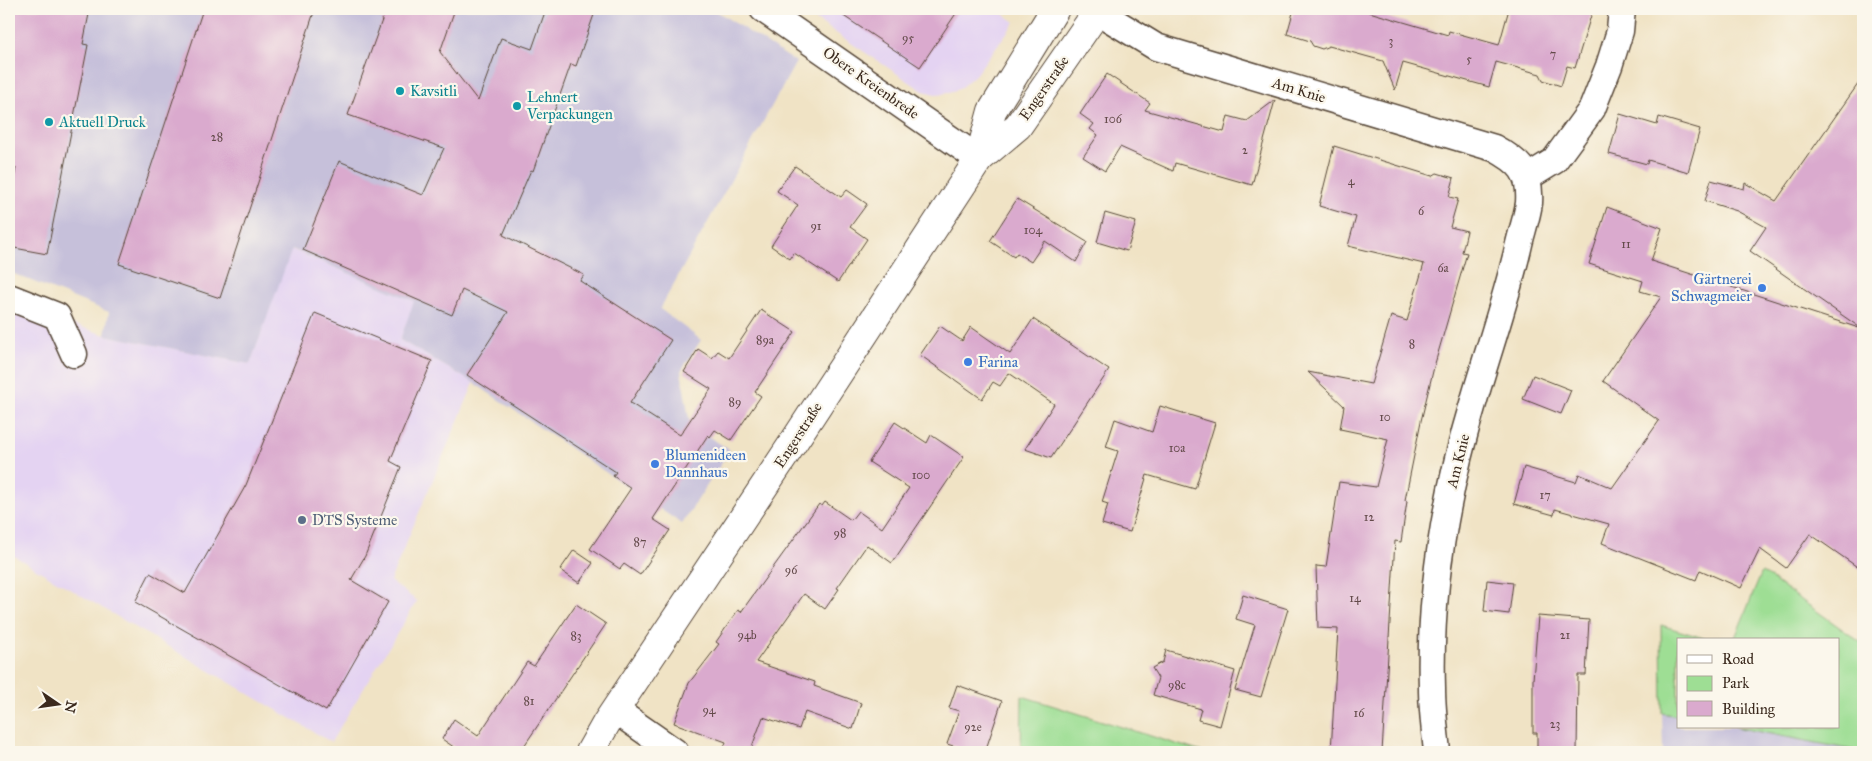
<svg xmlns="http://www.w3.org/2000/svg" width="1872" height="761" font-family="'IM FELL Great Primer',serif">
  <rect width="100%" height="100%" fill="#fbf7ec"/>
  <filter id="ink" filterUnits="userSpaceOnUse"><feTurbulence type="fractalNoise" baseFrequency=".02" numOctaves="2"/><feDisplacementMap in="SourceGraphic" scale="10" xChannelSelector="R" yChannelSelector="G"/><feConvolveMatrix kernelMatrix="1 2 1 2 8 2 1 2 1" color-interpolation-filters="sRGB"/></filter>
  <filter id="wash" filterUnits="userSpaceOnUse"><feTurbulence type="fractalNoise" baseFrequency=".0096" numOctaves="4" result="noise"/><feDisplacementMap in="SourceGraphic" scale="20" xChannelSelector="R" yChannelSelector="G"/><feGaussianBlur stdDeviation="1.12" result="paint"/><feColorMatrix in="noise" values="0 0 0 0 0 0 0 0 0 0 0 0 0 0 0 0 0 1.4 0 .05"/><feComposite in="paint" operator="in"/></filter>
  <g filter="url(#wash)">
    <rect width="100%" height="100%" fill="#f0e3c5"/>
    <g fill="#e4d3f2">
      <path d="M800 9H996L1015 22 975 75 959 89 939 95 923 91Z"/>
      <path d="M291 249 415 301 400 340 474 383 390 581 417 601 331 742 9 553V303L105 335 250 364Z"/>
    </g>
    <g fill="#c6c0da">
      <path d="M9 9H713L796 62 660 309 701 340 681 371 690 425 730 450 682 524 474 383 400 340 414 301 292 249 250 364 105 335 109 312 9 272Z"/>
      <path d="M1662 713 1678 716V727H1735L1862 752H1663Z"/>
    </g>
    <g fill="#9ede94" stroke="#6c8459">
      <path d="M1762 572 1863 644V752L1735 727H1838V640H1734Z"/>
      <path d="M1661 625 1710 640H1678V716L1662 713Z"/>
      <path d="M1022 696 1202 752H1021Z"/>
    </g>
    <g id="blocks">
      <g fill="#daaace">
        <path d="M9 9H90L83 44 88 45 47 254 9 247V204L16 168 9 166Z"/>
        <path d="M203 9H315L220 298 119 264Z"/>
        <path d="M386 9H455L440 52 478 101 501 38 532 49 546 9H596L576 66 571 64 533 171 531 170 503 235 584 275 580 281 671 340 630 403 680 435 711 389 684 372 698 349 712 358 718 351 729 358 761 310 795 332 755 392 761 396 731 440 715 430 710 437 708 435 653 519 670 530 640 575 624 564 620 569 590 549 631 488 613 476 616 472 467 375 508 312 462 290 452 315 303 250 339 161 423 195 444 148 348 115Z"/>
        <path d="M833 9H959L920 67Z"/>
        <path d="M1294 9H1359L1448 35 1449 31 1499 45 1509 9H1593L1575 68 1567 66 1561 86 1543 80 1540 74 1496 62 1489 87 1403 63 1395 90 1383 61 1329 46 1322 49 1313 46 1310 41 1287 34Z"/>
        <path d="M1107 74 1150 103 1145 110 1224 132 1228 116 1247 121 1275 100 1252 185 1175 163 1173 171 1120 147 1105 171 1083 157 1098 135 1090 129 1094 124 1080 114Z"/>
        <path d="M1863 77V571L1810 534 1786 568 1760 549 1741 588 1700 570 1696 580 1602 543 1609 524 1555 509 1554 515 1514 504 1524 467 1576 482 1579 474 1612 488 1659 421 1603 381 1661 297 1640 291 1643 281 1589 264 1607 207 1662 228 1651 261 1862 329 1750 251 1766 227 1737 211 1705 201 1711 180 1744 189 1745 183 1776 201Z"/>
        <path d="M1620 114 1657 125 1659 117 1700 129 1688 172 1648 160 1647 164 1609 154Z"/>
        <path d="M1334 146 1432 176 1437 173 1454 178 1449 197 1458 199 1450 227 1467 231 1462 252 1467 253 1434 367 1421 421 1405 500 1407 501 1401 542 1395 541 1382 752H1331L1338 629 1318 628 1316 566 1326 567 1339 482 1376 487 1388 439 1340 429 1344 406 1308 372 1371 384 1391 316 1407 321 1424 264 1348 246 1356 217 1319 206Z"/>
        <path d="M795 166 841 197 847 190 867 204 850 227 867 239 838 282 794 253 790 259 771 246 798 205 777 191Z"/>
        <path d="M1017 199 1087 242 1076 262 1045 241 1031 262 1017 253 1014 257 990 241Z"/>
        <path d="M1105 213 1136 222 1127 251 1097 242Z"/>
        <path d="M315 313 432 361 390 461 401 467 365 556 351 580 388 602 326 711 135 602 150 573 185 593 246 485Z"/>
        <path d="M1033 319 1109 370 1051 458 1025 449 1054 404 1009 373 1000 386 993 382 982 399 920 355 940 326 962 341 971 327 1010 354Z"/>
        <path d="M1533 375 1571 390 1561 414 1523 399Z"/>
        <path d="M1160 406 1215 423 1195 489 1147 475 1130 532 1102 524 1108 504 1102 502 1118 451 1106 447 1115 419 1152 432Z"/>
        <path d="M895 422 927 443 931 435 964 457 892 563 867 545 837 588 839 589 825 609 804 594 756 662 815 682 814 686 861 703 853 729 805 712 799 729 763 717 750 752H722L726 742 674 723 689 683 719 644 716 642 738 610 741 612 819 504 822 506 825 502 851 520 858 511 882 528 909 488 869 462Z"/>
        <path d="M574 550 593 563 579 583 560 570Z"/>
        <path d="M1487 580 1513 583 1509 614 1484 611Z"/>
        <path d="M1243 595 1288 609 1261 697 1235 690 1255 625 1236 619Z"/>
        <path d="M576 604 606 624 520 752H461L442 739 454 719 478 736 527 662 534 666Z"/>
        <path d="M1538 616 1589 620 1586 675H1578L1577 752H1537V733H1533V680Z"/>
        <path d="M1166 650 1235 671 1220 726 1198 720 1201 709 1153 695 1158 678 1152 668 1163 662Z"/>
        <path d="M957 685 1002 701 985 752H972L947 744 959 711 949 708Z"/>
      </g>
    </g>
  </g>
  <g filter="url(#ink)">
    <use href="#blocks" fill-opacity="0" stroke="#564637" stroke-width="1"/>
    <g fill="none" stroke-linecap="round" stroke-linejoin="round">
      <defs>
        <g id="minor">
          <path d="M763 9 979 159"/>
          <path d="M1097 11 1156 47 1494 148C1520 162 1531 172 1529 203 1527 217 1522 231 1519 244 1507 297 1489 348 1474 400 1446 493 1429 591 1432 688 1432 709 1435 731 1437 752"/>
          <path d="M1528 177 1554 161 1592 109 1609 66 1620 31 1622 9"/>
          <path d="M9 297 57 316 74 354"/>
          <path d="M615 710 675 752"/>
        </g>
        <g id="secondary">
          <path d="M979 159 992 111 1055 9"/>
          <path d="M590 752 607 722 791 446 979 159 1018 126 1099 9"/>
        </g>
      </defs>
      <use href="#minor" stroke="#564637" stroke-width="29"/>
      <use href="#secondary" stroke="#564637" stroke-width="30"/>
      <use href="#minor" stroke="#fff" stroke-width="26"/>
      <use href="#secondary" stroke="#fff" stroke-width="28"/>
    </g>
  </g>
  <g fill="#0f9aa8" stroke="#fbf7ec" stroke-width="2">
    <circle cx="400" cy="91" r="5"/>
    <circle cx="517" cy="106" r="5"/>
    <circle cx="49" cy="122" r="5"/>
  </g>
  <g fill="#3f7fe0" stroke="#fbf7ec" stroke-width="2">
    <circle cx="1762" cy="288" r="5"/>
    <circle cx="968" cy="362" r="5"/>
    <circle cx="655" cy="464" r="5"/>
  </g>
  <circle fill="#5c6f8a" stroke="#fbf7ec" stroke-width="2" cx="302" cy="520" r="5"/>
  <g text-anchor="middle" stroke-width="4.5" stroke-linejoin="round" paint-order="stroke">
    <g font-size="12" fill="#634a4a">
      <text x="908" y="42">95</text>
      <text x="1391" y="45">3</text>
      <text x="1553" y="58">7</text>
      <text x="1469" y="63">5</text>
      <text x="1113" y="123">106</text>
      <text x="217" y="141">28</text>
      <text x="1245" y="154">2</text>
      <text x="1351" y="185">4</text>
      <text x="1421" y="215">6</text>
      <text x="816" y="230">91</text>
      <text x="1033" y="234">104</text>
      <text x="1626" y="248">11</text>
      <text x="1443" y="272">6a</text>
      <text x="765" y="344">89a</text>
      <text x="1412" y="348">8</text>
      <text x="735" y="406">89</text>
      <text x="1385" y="421">10</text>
      <text x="1177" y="452">10a</text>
      <text x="921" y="479">100</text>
      <text x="1545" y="499">17</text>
      <text x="1369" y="521">12</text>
      <text x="840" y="537">98</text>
      <text x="640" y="546">87</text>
      <text x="791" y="574">96</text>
      <text x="1355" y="602">14</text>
      <text x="747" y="639">94b</text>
      <text x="1565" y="639">21</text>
      <text x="576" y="640">83</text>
      <text x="1177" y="689">98c</text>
      <text x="529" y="705">81</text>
      <text x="709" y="714">94</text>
      <text x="1359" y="717">16</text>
      <text x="1555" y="728">23</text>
      <text x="973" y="731">92e</text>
    </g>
    <g font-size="15" fill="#3b2a1e" stroke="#fbf7ec">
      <text transform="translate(871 83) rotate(35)" y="5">Obere Kreienbrede</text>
      <text transform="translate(1044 88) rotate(-55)" y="5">Engerstraße</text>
      <text transform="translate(1299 90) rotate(17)" y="5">Am Knie</text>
      <text transform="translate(798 435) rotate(-57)" y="5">Engerstraße</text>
      <text transform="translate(1458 461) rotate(-76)" y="5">Am Knie</text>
    </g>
    <g font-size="15" fill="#0d838f" stroke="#fbf7ec" text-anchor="start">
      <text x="410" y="96">Kavsitli</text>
      <text x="527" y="102">Lehnert<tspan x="527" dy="17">Verpackungen</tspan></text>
      <text x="59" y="127">Aktuell Druck</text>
    </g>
    <g font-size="15" fill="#366cbe" stroke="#fbf7ec" text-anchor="start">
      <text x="1752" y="284" text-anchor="end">Gärtnerei<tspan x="1752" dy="17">Schwagmeier</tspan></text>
      <text x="978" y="367">Farina</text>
      <text x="665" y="460">Blumenideen<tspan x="665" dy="17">Dannhaus</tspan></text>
    </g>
    <g font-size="15" fill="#4e5e75" stroke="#fbf7ec" text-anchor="start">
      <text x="312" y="525">DTS Systeme</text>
    </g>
  </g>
  <rect width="1872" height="761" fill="none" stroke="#fbf7ec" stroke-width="30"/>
  <rect x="1677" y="638" width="162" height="90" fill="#fbf7ec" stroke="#aea59a"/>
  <rect x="1687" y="655" width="25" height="8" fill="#ffffff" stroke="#aea59a"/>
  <text x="1722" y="664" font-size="15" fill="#3b2a1e">Road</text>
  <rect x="1687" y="676" width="25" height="15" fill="#9ede94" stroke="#aea59a"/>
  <text x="1722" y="688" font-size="15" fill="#3b2a1e">Park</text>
  <rect x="1687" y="701" width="25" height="15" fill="#daaace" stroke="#aea59a"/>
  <text x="1722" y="714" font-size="15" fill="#3b2a1e">Building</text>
  <g transform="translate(58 704) rotate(103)" stroke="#fbf7ec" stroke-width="4" paint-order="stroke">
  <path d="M0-4L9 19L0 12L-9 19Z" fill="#3b2a1e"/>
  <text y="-8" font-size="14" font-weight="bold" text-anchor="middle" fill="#3b2a1e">N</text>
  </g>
</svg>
